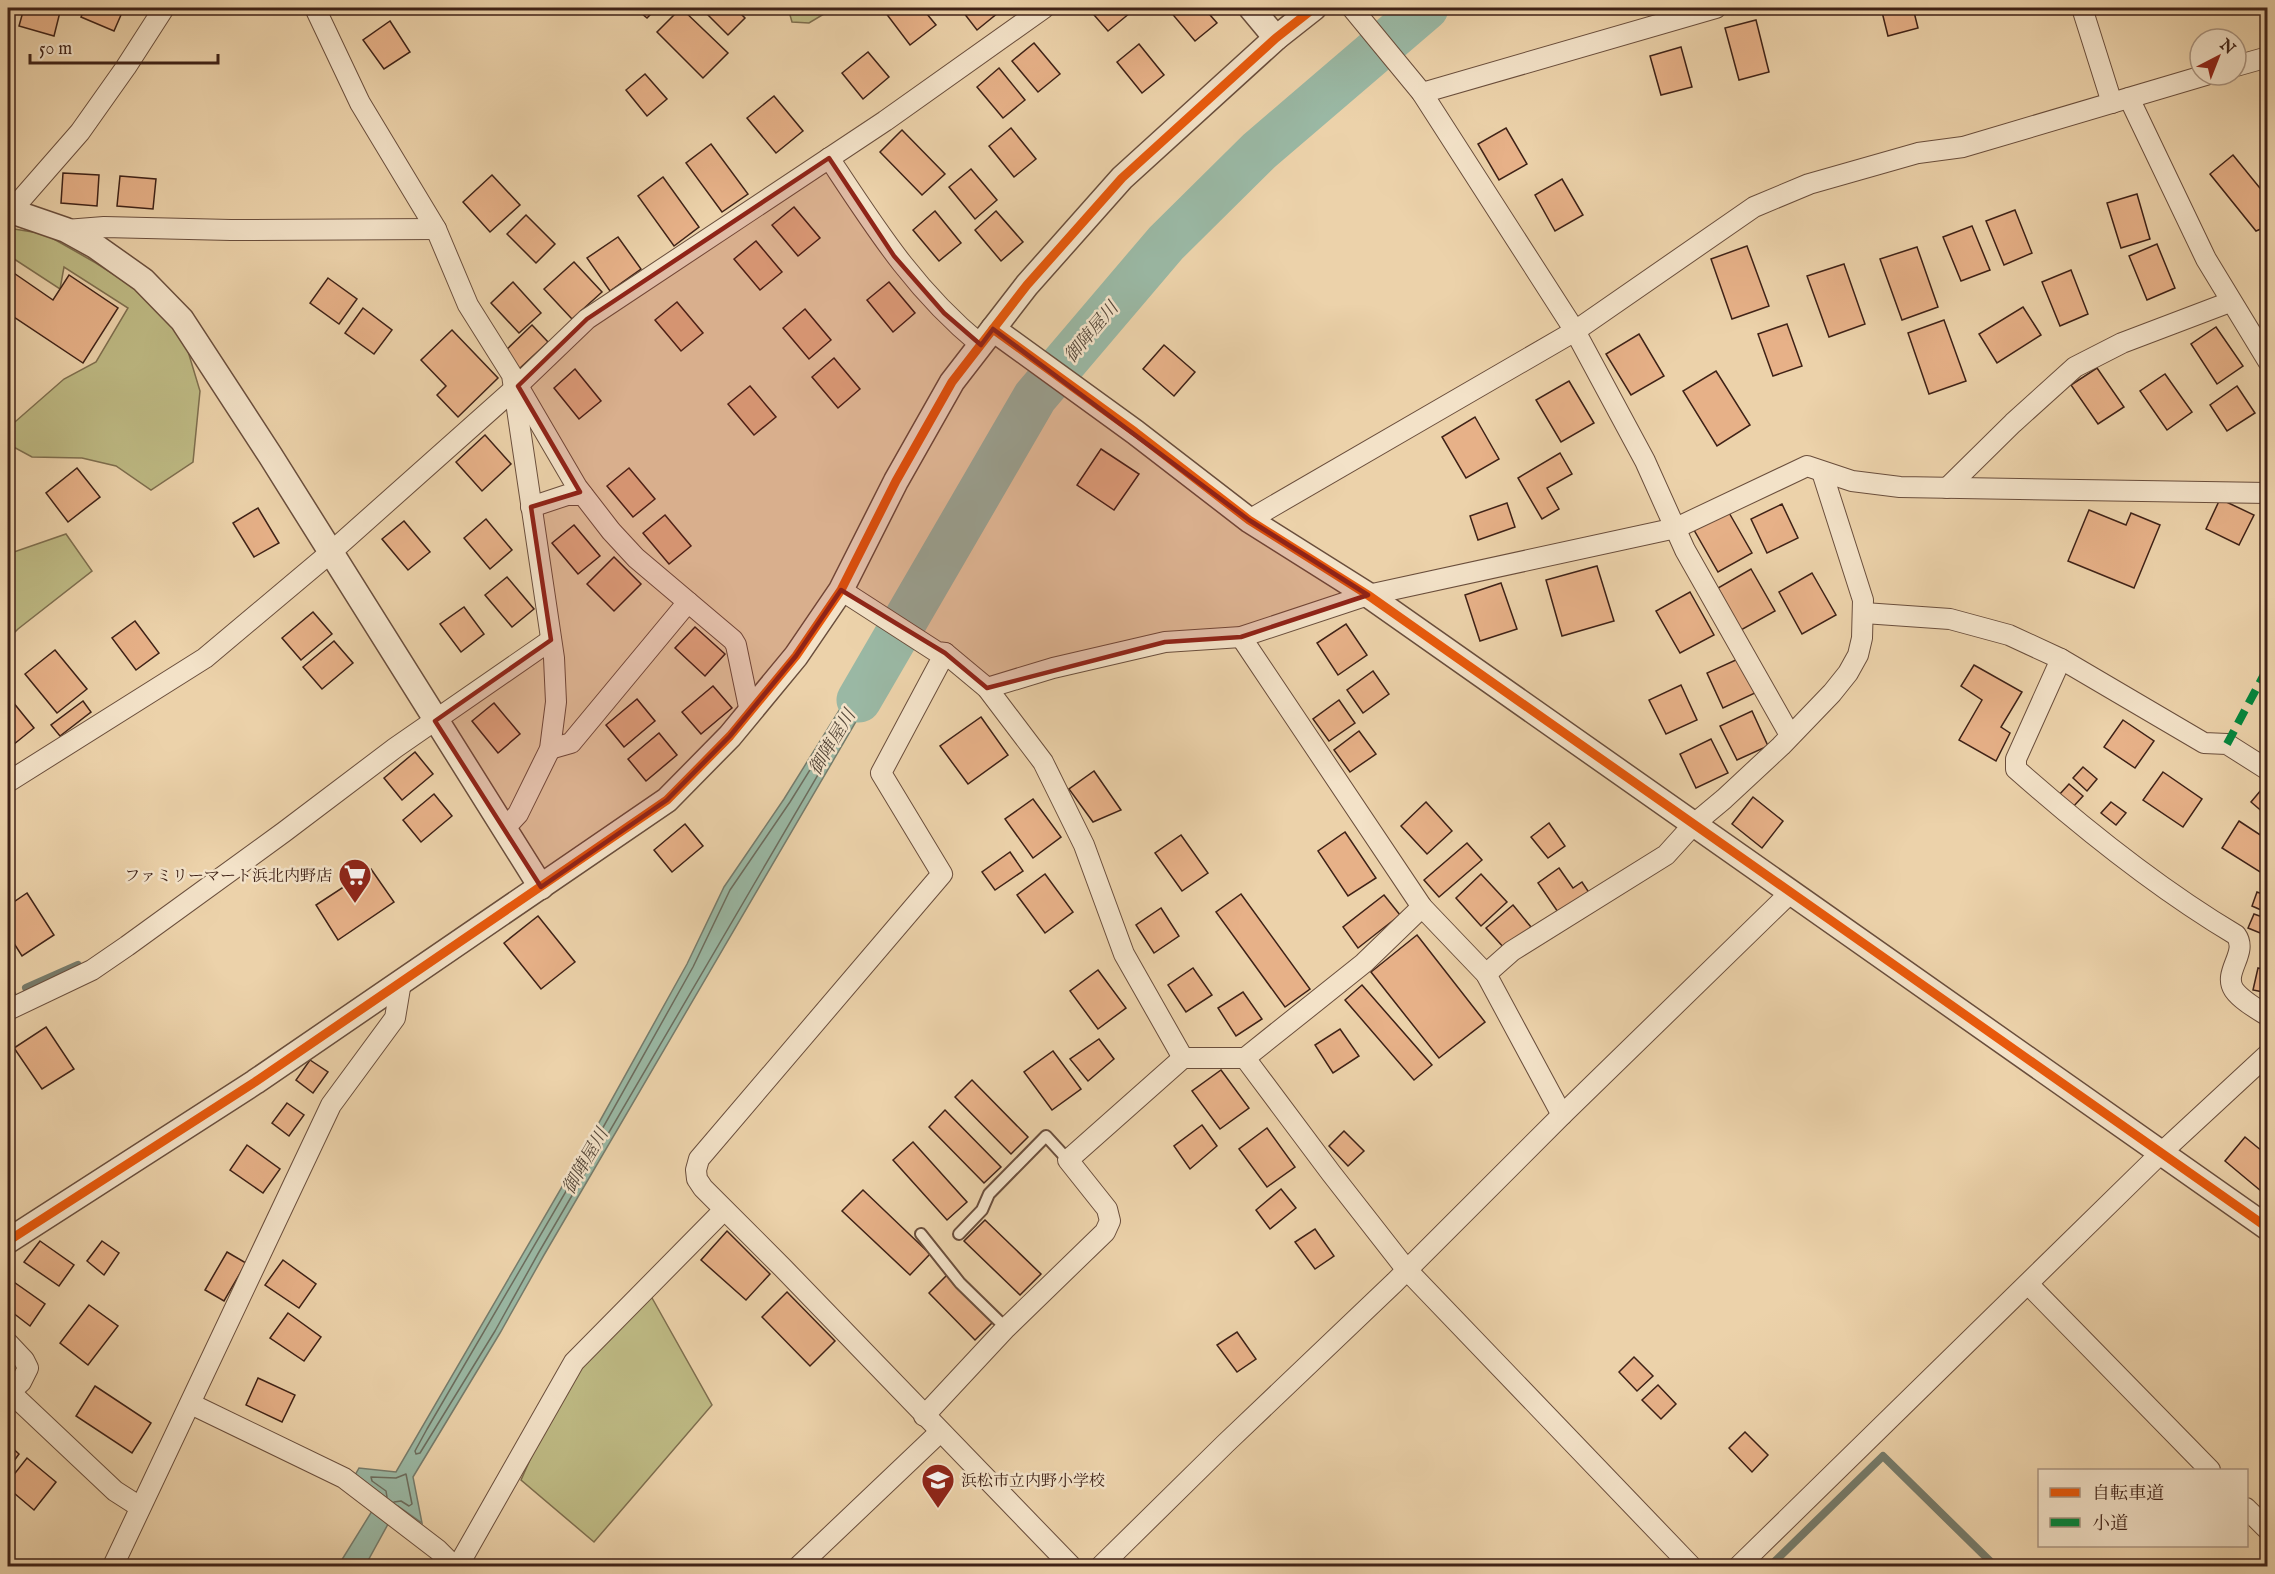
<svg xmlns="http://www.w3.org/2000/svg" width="2275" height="1574" font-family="'IM FELL English','Noto Serif JP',serif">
  <rect width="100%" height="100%" fill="#ecd2aa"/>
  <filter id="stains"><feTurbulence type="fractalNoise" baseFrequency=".00333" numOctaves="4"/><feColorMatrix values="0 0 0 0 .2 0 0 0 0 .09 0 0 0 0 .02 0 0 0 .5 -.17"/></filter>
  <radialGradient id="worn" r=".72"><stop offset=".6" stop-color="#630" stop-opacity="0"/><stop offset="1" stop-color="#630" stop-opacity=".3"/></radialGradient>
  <g fill="#beba84" stroke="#7e6e4e" stroke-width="1.5">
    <path d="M788 8H834L809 23 792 22Z"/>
    <path d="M8 228 45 234 96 263 177 315 200 391 193 462 151 490 116 466 82 458 32 457 8 444V428L64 379 96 362 128 308 64 267 60 289 8 255Z"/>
    <path d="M66 534 92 571 18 629 8 639V554Z"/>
    <path d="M647 1289 712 1405 594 1542 521 1480 571 1368Z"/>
  </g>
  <path fill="#9ab8a4" stroke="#767c6c" stroke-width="1.5" d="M881 643 899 648 544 1255 500 1333 413 1477 422 1523 398 1506 365 1566H338L382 1495 354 1477 359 1468 396 1472 591 1137 687 964 724 887 784 799Z"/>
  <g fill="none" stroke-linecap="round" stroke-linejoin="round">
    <g stroke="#6c6d5e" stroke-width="1.5">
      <path d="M884 651 887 652 888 655 539 1252 495 1331 420 1453 416 1454 415 1451 427 1429 596 1140 693 967 730 890 790 802Z"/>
      <path d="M387 1497 386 1491 372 1481 371 1477 396 1478 406 1474 412 1504 409 1506 401 1501 394 1502"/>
    </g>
    <g stroke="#767c6c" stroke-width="8">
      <path d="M26 988 78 965"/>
      <path d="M8 996 12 994"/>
      <path d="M1770 1566 1883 1456 1995 1566"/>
    </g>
    <path stroke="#9ab8a4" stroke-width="45" d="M859 700 1035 397 1166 243 1259 151 1426 8"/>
  </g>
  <g fill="#e7b188" stroke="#3f2217" stroke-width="1.5">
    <path d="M24 8H61L54 36 19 26Z"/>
    <path d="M85 8H124L114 31 81 17Z"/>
    <path d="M635 8H657L647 18Z"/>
    <path d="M681 8 728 53 703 78 657 32Z"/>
    <path d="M701 8H735L745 18 728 35Z"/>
    <path d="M882 8H922L936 25 910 45Z"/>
    <path d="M960 8H1004L977 30Z"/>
    <path d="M1088 8H1126L1130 13 1108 31Z"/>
    <path d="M1172 8H1204L1217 23 1195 41 1169 10Z"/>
    <path d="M1881 8H1913L1918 28 1888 36Z"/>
    <path d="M1756 20 1769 72 1739 80 1725 28Z"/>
    <path d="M390 21 410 52 384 69 363 40Z"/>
    <path d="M1034 43 1060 74 1038 92 1012 61Z"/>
    <path d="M1139 44 1164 75 1142 93 1117 62Z"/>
    <path d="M1681 47 1692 87 1661 95 1650 56Z"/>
    <path d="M868 52 889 77 863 99 842 73Z"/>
    <path d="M999 68 1025 100 1003 118 977 87Z"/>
    <path d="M645 74 667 99 647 116 626 90Z"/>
    <path d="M774 96 803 131 776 153 747 118Z"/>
    <path d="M1011 128 1036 159 1014 177 989 146Z"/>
    <path d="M1506 128 1527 164 1499 180 1478 144Z"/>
    <path d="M902 130 945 174 922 195 880 152Z"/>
    <path d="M711 144 748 194 722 212 686 163Z"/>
    <path d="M2233 155 2268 198V226L2256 231 2210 174Z"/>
    <path d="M971 169 997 200 975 219 949 187Z"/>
    <path d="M63 173 99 175 97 206 61 203Z"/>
    <path d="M492 175 520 205 490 232 463 202Z"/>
    <path d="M120 176 156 179 153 209 117 206Z"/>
    <path d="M663 177 699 227 674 246 638 196Z"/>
    <path d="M1562 179 1583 215 1555 231 1535 195Z"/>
    <path d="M2137 194 2150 239 2121 248 2107 203Z"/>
    <path d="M794 207 820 238 798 256 772 225Z"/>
    <path d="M2015 210 2032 253 2004 265 1986 221Z"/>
    <path d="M935 211 961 243 939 261 913 230Z"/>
    <path d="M996 211 1023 242 1001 261 975 230Z"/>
    <path d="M526 215 555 244 536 263 507 234Z"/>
    <path d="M1972 226 1990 270 1961 281 1943 237Z"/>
    <path d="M618 237 641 269 610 291 587 258Z"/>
    <path d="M756 241 782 272 760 290 734 259Z"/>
    <path d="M2157 244 2175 288 2147 300 2129 256Z"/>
    <path d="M1747 246 1769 306 1732 319 1711 259Z"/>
    <path d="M1917 247 1938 307 1902 320 1880 259Z"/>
    <path d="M574 262 602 292 572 319 544 289Z"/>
    <path d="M1844 264 1865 324 1829 337 1807 276Z"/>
    <path d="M8 269 53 300 69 275 118 308 83 363 8 313Z"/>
    <path d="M2071 270 2088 314 2060 326 2042 282Z"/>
    <path d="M328 278 357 299 339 324 310 303Z"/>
    <path d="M513 282 541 313 519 333 491 303Z"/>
    <path d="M889 282 915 313 893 332 867 300Z"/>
    <path d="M677 302 703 333 681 351 655 320Z"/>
    <path d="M2023 307 2041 335 1997 363 1979 334Z"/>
    <path d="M363 308 392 330 374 354 345 333Z"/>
    <path d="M805 309 831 340 809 359 783 328Z"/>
    <path d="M1944 320 1966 381 1929 394 1908 333Z"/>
    <path d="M1787 324 1802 366 1773 376 1758 334Z"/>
    <path d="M532 325 548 342 519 369 504 352Z"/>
    <path d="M2216 327 2243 366 2217 384 2191 344Z"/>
    <path d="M452 330 498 378 458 417 437 395 446 386 421 360Z"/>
    <path d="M1639 334 1664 376 1631 395 1606 354Z"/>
    <path d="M1164 345 1195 372 1174 396 1143 369Z"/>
    <path d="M834 358 860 389 838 408 812 377Z"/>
    <path d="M2097 368 2124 407 2098 424 2071 385Z"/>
    <path d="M575 369 601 401 579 419 554 388Z"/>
    <path d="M1716 371 1750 425 1717 446 1683 391Z"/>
    <path d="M2165 374 2192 412 2167 430 2140 391Z"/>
    <path d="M1569 381 1594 423 1561 442 1536 400Z"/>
    <path d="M750 386 776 417 754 435 728 404Z"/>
    <path d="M2237 386 2255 413 2227 431 2210 405Z"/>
    <path d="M1475 417 1499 459 1466 478 1442 437Z"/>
    <path d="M485 435 511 464 482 491 456 462Z"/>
    <path d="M1101 449 1139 474 1114 510 1077 485Z"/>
    <path d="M1560 453 1572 474 1547 488 1559 509 1542 519 1518 478Z"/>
    <path d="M77 468 100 497 68 522 46 493Z"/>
    <path d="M629 468 655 499 633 517 607 486Z"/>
    <path d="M2220 499 2254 515 2239 545 2206 529Z"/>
    <path d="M1507 503 1515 527 1478 540 1470 516Z"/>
    <path d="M1782 504 1798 538 1767 553 1751 519Z"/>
    <path d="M258 508 279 543 254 557 233 523Z"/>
    <path d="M2089 510 2126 525 2131 513 2160 525 2134 588 2068 561Z"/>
    <path d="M1728 511 1752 553 1718 572 1694 530Z"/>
    <path d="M665 515 691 546 669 564 643 533Z"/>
    <path d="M486 519 512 550 490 569 464 538Z"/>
    <path d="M404 521 430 552 408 570 382 539Z"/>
    <path d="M574 525 600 556 578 574 552 543Z"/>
    <path d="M614 557 641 584 614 611 587 584Z"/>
    <path d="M1597 566 1614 621 1562 636 1546 580Z"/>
    <path d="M1751 569 1775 611 1741 630 1718 588Z"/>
    <path d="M1812 573 1836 615 1802 634 1779 592Z"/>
    <path d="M507 577 534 609 512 627 485 595Z"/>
    <path d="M1501 583 1517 629 1480 641 1465 595Z"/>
    <path d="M1690 592 1714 635 1680 653 1656 611Z"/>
    <path d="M464 607 484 634 461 652 440 624Z"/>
    <path d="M313 612 332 634 301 660 282 638Z"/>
    <path d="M135 621 159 653 136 670 112 638Z"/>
    <path d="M1346 624 1367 655 1338 675 1317 643Z"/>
    <path d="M695 627 725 654 705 676 675 648Z"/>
    <path d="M334 641 353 663 322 689 303 667Z"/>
    <path d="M55 650 87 689 57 713 25 674Z"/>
    <path d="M1738 659 1755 693 1723 708 1707 673Z"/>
    <path d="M1974 665 2022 692 2001 727 2010 733 1996 761 1959 740 1982 700 1961 686Z"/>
    <path d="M1373 671 1389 694 1363 713 1347 690Z"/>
    <path d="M1681 685 1697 720 1666 734 1649 700Z"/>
    <path d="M713 686 732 708 701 734 682 712Z"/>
    <path d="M8 696 34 728 8 749Z"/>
    <path d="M637 699 655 721 624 747 606 725Z"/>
    <path d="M1339 700 1355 723 1329 741 1313 719Z"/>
    <path d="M83 701 91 712 60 736 51 725Z"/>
    <path d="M494 703 520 734 498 753 472 721Z"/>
    <path d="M1752 711 1768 746 1737 760 1720 726Z"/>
    <path d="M981 717 1008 755 968 784 940 746Z"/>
    <path d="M2123 720 2154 741 2135 768 2104 747Z"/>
    <path d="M1359 731 1376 754 1350 772 1334 750Z"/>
    <path d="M659 733 677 755 646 781 628 759Z"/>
    <path d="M1711 739 1728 773 1696 788 1680 754Z"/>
    <path d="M415 752 433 774 402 800 384 778Z"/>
    <path d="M2083 767 2097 779 2087 791 2073 778Z"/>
    <path d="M1094 771 1121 810 1093 822 1069 789Z"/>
    <path d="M2163 772 2202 799 2183 827 2143 800Z"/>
    <path d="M2069 784 2083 796 2073 807 2059 795Z"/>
    <path d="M2261 790 2268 796V811L2265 814 2251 802Z"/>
    <path d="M434 794 452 816 421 842 403 820Z"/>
    <path d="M1753 797 1783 821 1762 848 1732 824Z"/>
    <path d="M1033 799 1061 837 1033 858 1005 819Z"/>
    <path d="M1426 802 1452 831 1427 854 1401 826Z"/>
    <path d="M2111 802 2126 813 2116 825 2101 813Z"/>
    <path d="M2239 821 2268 840V877L2222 848Z"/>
    <path d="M1549 823 1565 846 1548 858 1531 837Z"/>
    <path d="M685 824 703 846 672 872 654 850Z"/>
    <path d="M1345 832 1376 878 1348 896 1318 851Z"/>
    <path d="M1181 835 1208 873 1182 891 1155 853Z"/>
    <path d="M1467 843 1482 860 1439 897 1424 880Z"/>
    <path d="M1010 852 1023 871 995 890 982 872Z"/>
    <path d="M1559 868 1573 888 1582 882 1590 894 1560 915 1538 883Z"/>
    <path d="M371 869 394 902 338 940 316 905Z"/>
    <path d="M1045 874 1073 912 1045 933 1017 895Z"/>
    <path d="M1481 874 1507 902 1481 926 1456 898Z"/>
    <path d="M2257 892 2268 896V913L2252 906Z"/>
    <path d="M27 893 54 935 22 956 8 934V906Z"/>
    <path d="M1241 894 1310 989 1285 1007 1216 912Z"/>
    <path d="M1384 895 1400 915 1358 948 1343 927Z"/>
    <path d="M1513 905 1531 927 1505 949 1486 928Z"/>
    <path d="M1161 908 1179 936 1154 953 1136 925Z"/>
    <path d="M2254 914 2268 919 2265 935 2248 928Z"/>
    <path d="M538 916 575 962 541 989 504 943Z"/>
    <path d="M1417 935 1485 1022 1439 1058 1371 972Z"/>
    <path d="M1193 968 1212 995 1186 1012 1168 985Z"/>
    <path d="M2258 968 2268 970V993L2253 990Z"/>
    <path d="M1098 970 1126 1008 1098 1029 1070 991Z"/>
    <path d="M1362 985 1432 1065 1414 1080 1345 1000Z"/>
    <path d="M1243 992 1262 1019 1236 1036 1218 1008Z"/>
    <path d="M46 1027 74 1069 42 1089 14 1048Z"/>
    <path d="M1340 1029 1359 1056 1333 1073 1315 1045Z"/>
    <path d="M1099 1039 1114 1059 1088 1081 1070 1059Z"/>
    <path d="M1053 1051 1081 1089 1052 1110 1024 1072Z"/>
    <path d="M310 1060 328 1072 313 1093 296 1080Z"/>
    <path d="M1221 1070 1249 1108 1220 1129 1192 1091Z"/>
    <path d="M972 1080 1028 1137 1011 1154 955 1097Z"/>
    <path d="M287 1103 304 1115 289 1136 272 1123Z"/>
    <path d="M945 1110 1001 1167 984 1183 929 1127Z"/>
    <path d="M1202 1125 1217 1146 1190 1169 1174 1146Z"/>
    <path d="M1267 1128 1295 1167 1267 1187 1239 1149Z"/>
    <path d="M1344 1131 1364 1151 1348 1166 1329 1146Z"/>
    <path d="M2245 1137 2268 1156V1183L2261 1191 2225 1161Z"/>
    <path d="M913 1142 967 1202 947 1220 893 1160Z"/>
    <path d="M247 1145 280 1169 263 1193 230 1170Z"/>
    <path d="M1281 1189 1296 1208 1270 1229 1256 1210Z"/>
    <path d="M863 1190 930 1254 910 1275 842 1211Z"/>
    <path d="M985 1220 1041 1274 1020 1295 964 1241Z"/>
    <path d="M1315 1229 1334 1256 1315 1269 1295 1242Z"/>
    <path d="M727 1231 770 1274 746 1300 701 1260Z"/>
    <path d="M40 1241 74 1265 59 1286 24 1262Z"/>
    <path d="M102 1241 119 1253 104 1275 87 1261Z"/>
    <path d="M227 1252 246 1263 224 1301 205 1290Z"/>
    <path d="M283 1260 316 1284 299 1308 265 1285Z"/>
    <path d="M947 1275 993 1322 975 1340 929 1293Z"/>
    <path d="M11 1280 45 1304 30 1326 8 1309V1285Z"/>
    <path d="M787 1292 835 1341 810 1366 762 1317Z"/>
    <path d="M89 1305 118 1326 88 1365 60 1343Z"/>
    <path d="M288 1313 321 1337 304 1361 270 1338Z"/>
    <path d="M1237 1332 1256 1359 1237 1372 1217 1345Z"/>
    <path d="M1634 1357 1653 1376 1637 1391 1619 1372Z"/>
    <path d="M258 1378 295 1395 282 1422 246 1405Z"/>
    <path d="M1658 1385 1676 1404 1661 1419 1642 1400Z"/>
    <path d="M95 1386 151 1423 132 1453 76 1416Z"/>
    <path d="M1745 1432 1768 1455 1752 1472 1729 1448Z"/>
    <path d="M8 1444 19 1454 8 1469Z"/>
    <path d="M27 1458 56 1482 34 1510 8 1488V1482Z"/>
  </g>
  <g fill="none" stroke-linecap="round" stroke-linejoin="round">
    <defs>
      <g id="service">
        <path d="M921 1234 960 1283 1006 1328"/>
        <path d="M959 1234 982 1210 989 1194 1046 1136 1068 1160"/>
      </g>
      <g id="minor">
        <path d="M315 8 360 103 436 229 468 305 512 375 554 658 556 702 550 749 518 814 505 828"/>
        <path d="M1352 8 1422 93 1575 331 1645 461 1685 550 1790 735"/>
        <path d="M2082 8 2112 103"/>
        <path d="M2236 66 2268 57"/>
        <path d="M1422 93 1716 8"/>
        <path d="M2129 98 2206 259 2268 361"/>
        <path d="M829 158C876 229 914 290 981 345"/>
        <path d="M11 211 80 132 126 67 164 8"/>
        <path d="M66 230 104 227 231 230 436 229"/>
        <path d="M518 386 577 487 611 531 636 558 733 640 736 645 750 712"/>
        <path d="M1947 488 2013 423 2075 367 2122 343 2230 302"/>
        <path d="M531 507 567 495H583"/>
        <path d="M1249 520 1575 331 1754 207 1809 184 1918 153 1963 147 2206 75"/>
        <path d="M841 590 937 652 945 653 881 773 942 874 699 1159 696 1170 697 1179 703 1188 782 1267 1071 1566"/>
        <path d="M1864 613 1950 619 2009 635 2061 659 2016 759V769C2085 830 2157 888 2236 935 2249 953 2222 972 2234 990 2241 1000 2257 1009 2268 1016"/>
        <path d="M1241 637 1422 907 1486 974 1562 1115"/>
        <path d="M945 653 987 688 1043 762 1084 845 1124 954 1183 1058H1245L1331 1173 1406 1269 1691 1566"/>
        <path d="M2061 659 2204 743 2227 744 2268 770"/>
        <path d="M987 688 1053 668 1165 642 1241 637 1368 595 1676 528 1807 466 1852 481 1900 487 2268 493"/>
        <path d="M550 749 571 743 688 602"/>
        <path d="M8 782 205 658 330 553 513 390 587 319 885 121 1044 8"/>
        <path d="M1486 974 1512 951 1666 855 1694 824 1724 799 1781 746 1832 693 1848 673 1858 655 1862 638 1863 600 1822 472"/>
        <path d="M8 1010 92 970 127 946 284 832 395 748 551 640"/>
        <path d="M1245 1058 1364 963 1422 907"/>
        <path d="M2028 1284 2210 1470"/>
        <path d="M8 1343 24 1360 28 1368 21 1382 8 1394"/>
        <path d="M10 1392 115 1491 140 1507"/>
        <path d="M191 1404 344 1478 438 1550 454 1566"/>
        <path d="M924 1416 1006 1328 1105 1232 1110 1221 1107 1209 1068 1160 1183 1058"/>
        <path d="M2246 1508 2268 1530"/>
        <path d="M113 1566 331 1105 395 1018 401 982"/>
        <path d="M458 1566 574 1362 724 1210"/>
        <path d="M799 1566 940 1432"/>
        <path d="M1101 1566 1225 1444 1395 1282 1562 1115 1790 893"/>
        <path d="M1739 1566 2161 1153 2268 1054"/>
      </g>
      <g id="tertiary">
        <path d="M1251 8 1276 38"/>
        <path d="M8 210 66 230 95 246 143 280 182 320 270 455 541 887"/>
        <path d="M993 329 1135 432 1249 520 1368 595 2268 1228"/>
        <path d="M8 1241 255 1082 667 800 730 736 796 656 841 590 896 481 952 382 1027 285 1122 178 1276 38 1314 8"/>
      </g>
    </defs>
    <use href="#service" stroke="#6a4e3c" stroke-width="14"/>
    <use href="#minor" stroke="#6a4e3c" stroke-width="22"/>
    <use href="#tertiary" stroke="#6a4e3c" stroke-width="27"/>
    <use href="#service" stroke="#f3e2c8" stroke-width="10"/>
    <use href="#minor" stroke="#f3e2c8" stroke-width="20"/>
    <use href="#tertiary" stroke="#f3e2c8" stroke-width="24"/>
    <path stroke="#00873e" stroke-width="8" stroke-dasharray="15 8" stroke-linecap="butt" d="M2227 744 2268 667"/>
    <defs>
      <g id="cycleway">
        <path d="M993 329 1135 432 1249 520 1368 595 2268 1228"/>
        <path d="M8 1241 255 1082 667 800 730 736 796 656 841 590 896 481 952 382 1027 285 1122 178 1276 38 1314 8"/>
      </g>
    </defs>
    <use href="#cycleway" stroke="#f3e2c8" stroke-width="13"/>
    <use href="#cycleway" stroke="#e8590c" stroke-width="9"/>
  </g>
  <path fill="#8f2418" fill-opacity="0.2" stroke="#8f2418" stroke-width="4.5" stroke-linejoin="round" d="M829 158 894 256 944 313 981 345 993 329 1249 520 1368 595 1241 637 1165 642 987 688 945 653 841 590 796 656 730 736 667 800 541 887 435 721 551 640 531 507 580 492 518 386 587 319Z"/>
  <defs>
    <symbol id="supermarket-pin" viewBox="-11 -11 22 30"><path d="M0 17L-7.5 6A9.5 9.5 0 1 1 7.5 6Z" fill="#8f2418" stroke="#f3e2c8"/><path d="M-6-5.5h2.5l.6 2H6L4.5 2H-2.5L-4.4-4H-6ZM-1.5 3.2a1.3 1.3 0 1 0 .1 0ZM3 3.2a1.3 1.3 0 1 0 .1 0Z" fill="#fff"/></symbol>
    <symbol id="school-pin" viewBox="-11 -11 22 30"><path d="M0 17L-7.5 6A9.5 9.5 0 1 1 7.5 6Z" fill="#8f2418" stroke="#f3e2c8"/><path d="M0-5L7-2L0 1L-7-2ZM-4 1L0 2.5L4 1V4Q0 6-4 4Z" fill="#fff"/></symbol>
  </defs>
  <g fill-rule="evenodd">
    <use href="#supermarket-pin" x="336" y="856" width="38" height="52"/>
    <use href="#school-pin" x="919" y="1461" width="38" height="52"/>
  </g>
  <g text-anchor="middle" stroke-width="5" stroke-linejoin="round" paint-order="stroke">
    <g font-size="16" fill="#3f2217" stroke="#f3e2c8" text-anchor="end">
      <text x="332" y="881">ファミリーマート浜北内野店</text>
      <text x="961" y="1486" text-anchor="start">浜松市立内野小学校</text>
    </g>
    <g font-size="18" font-style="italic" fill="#56483a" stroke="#f3e2c8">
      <text transform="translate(1091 332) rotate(-50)" y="6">御陣屋川</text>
      <text transform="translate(832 742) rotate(-59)" y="6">御陣屋川</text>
      <text transform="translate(585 1161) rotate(-60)" y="6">御陣屋川</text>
    </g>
  </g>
  <rect width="2275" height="1574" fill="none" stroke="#ecd2aa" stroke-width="30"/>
  <rect x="9" y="9" width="2257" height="1556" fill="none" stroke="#3f2217" stroke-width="3"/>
  <rect x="15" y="15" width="2245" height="1544" fill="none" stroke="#3f2217" stroke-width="1.5"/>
  <rect x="2038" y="1469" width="210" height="78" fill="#f3e2c8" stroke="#ab9581" stroke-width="1.5"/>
  <rect x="2050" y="1488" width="30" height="9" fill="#e8590c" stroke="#ab9581" stroke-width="1.5"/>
  <text x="2092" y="1499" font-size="18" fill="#3f2217">自転車道</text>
  <rect x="2050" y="1518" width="30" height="9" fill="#00873e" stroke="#ab9581" stroke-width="1.5"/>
  <text x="2092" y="1529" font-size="18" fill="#3f2217">小道</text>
  <g transform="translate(2218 57) rotate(42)"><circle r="28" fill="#f3e2c8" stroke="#ab9581" stroke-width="1.5"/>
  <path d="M0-4.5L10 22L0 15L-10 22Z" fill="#8f2418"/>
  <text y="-9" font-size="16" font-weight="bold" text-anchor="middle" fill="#3f2217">N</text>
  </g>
  <path d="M30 54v9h188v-9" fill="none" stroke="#3f2217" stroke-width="3"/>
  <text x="39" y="54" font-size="18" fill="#3f2217" stroke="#f3e2c8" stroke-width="4.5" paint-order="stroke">50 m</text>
  <rect width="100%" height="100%" filter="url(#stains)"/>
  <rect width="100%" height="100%" fill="url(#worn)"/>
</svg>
